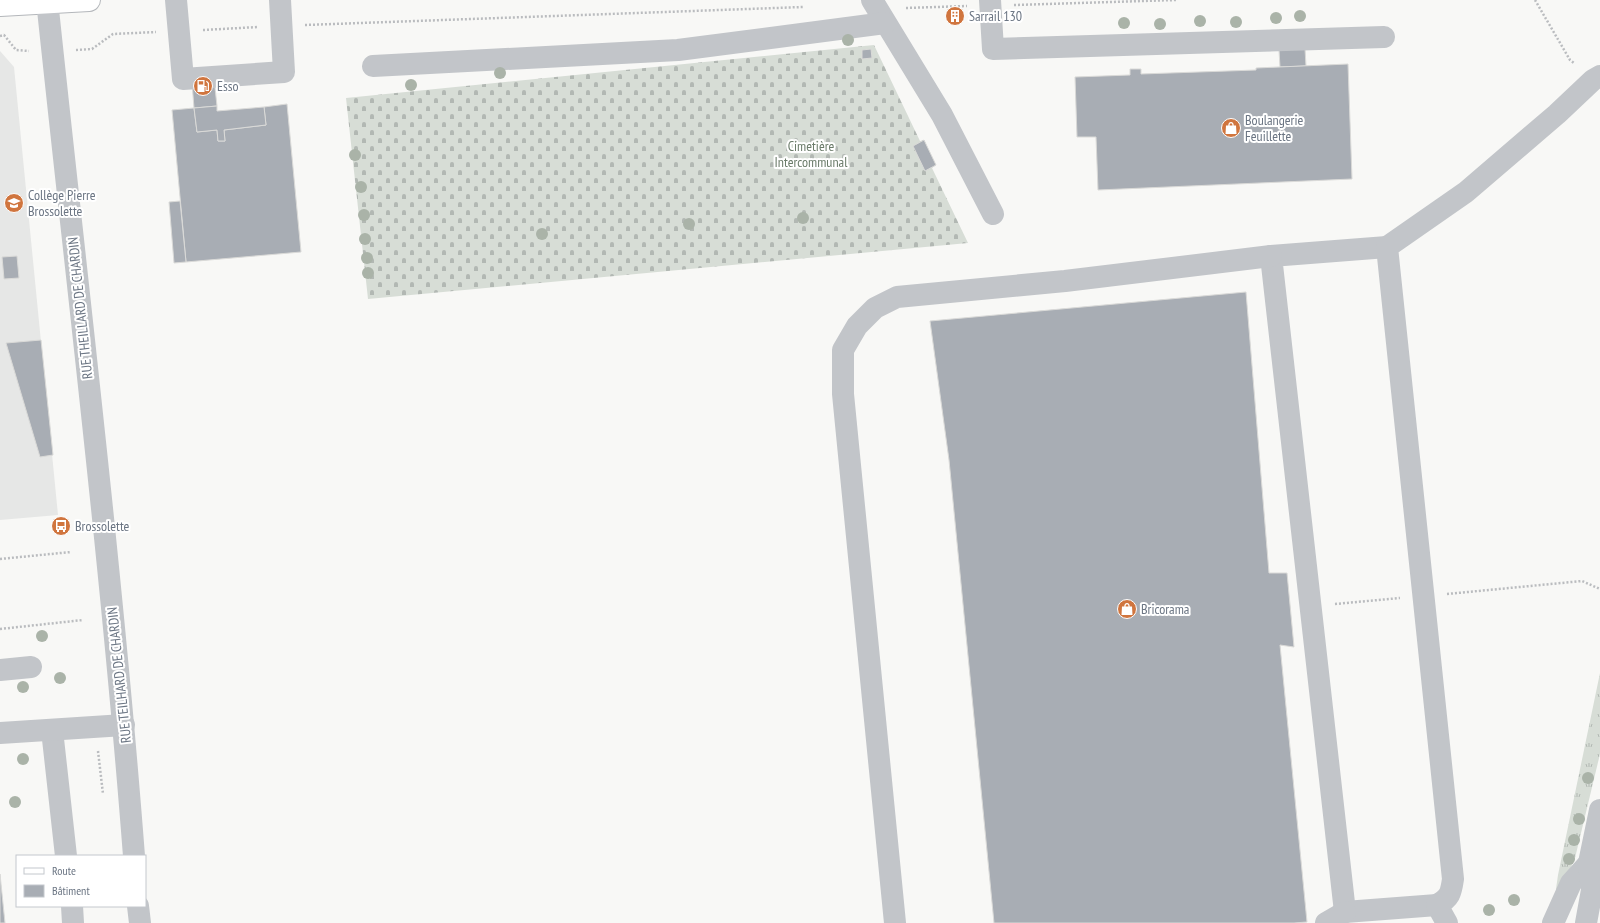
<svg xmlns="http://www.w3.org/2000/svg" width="1600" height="923" font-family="'PT Sans Narrow',sans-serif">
  <defs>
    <pattern id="grass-tufts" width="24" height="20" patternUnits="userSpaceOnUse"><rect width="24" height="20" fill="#d7ddd6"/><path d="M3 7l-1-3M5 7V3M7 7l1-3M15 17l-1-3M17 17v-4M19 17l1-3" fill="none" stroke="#b2b8b3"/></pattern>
    <pattern id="cemetery-stones" width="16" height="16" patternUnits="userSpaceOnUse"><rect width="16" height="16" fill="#d7ddd6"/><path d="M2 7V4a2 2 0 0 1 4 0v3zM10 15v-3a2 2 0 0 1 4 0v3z" fill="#b2b8b3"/></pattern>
  </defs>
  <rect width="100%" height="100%" fill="#f8f8f6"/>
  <path fill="#e6e7e6" d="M0 51 14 67 58 515 0 520Z"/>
  <path fill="url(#grass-tufts)" d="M1600 673V754L1575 858 1561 890 1556 889 1558 875Z"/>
  <path fill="url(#cemetery-stones)" d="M874 45 920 141 924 140 936 165 932 168 968 243 368 299 346 98Z"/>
  <g fill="#a8adb4" stroke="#dadad8">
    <path d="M959 8V22H951L950 9Z"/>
    <path d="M871 49 872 58 862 59V50Z"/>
    <path d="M1305 49 1306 66 1280 67 1279 50Z"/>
    <path d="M1348 64 1352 179 1098 190 1096 137H1077L1075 77 1130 75V69H1141V74L1256 70V68Z"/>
    <path d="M213 69 217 106 194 108 191 70Z"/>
    <path d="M287 104 301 252 186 262 172 110 194 108 197 132 217 130 218 141H225L224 130 266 125 264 107Z"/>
    <path d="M217 106V111L264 107 266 125 224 130 225 141H218L217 130 197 132 194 108Z"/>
    <path d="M924 140 936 165 925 171 913 146Z"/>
    <path d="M180 201 186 262 174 263 169 202Z"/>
    <path d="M17 256 19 278 4 279 2 257Z"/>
    <path d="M1246 292 1269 573H1287L1294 647 1280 645 1307 922 1294 923H994L949 460 930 321Z"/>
    <path d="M41 340 53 455 40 457 6 343Z"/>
    <path d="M0 874 5 923H0Z"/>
  </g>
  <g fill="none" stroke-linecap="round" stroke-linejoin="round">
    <defs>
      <path id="major" d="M0 5 89 0"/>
    </defs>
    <use href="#major" stroke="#b4b7bb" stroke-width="24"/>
    <g stroke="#babcbf" stroke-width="2.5" stroke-dasharray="2 2" stroke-linecap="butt">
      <path d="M1535 0 1570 60 1575 64"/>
      <path d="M1014 5 1176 0"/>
      <path d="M906 8 967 6"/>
      <path d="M305 25 803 7"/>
      <path d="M203 30 258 27"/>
      <path d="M0 36 4 35 16 50 29 51"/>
      <path d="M76 50 92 49 113 34 156 32"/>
      <path d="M0 559 71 552"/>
      <path d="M1447 594 1582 581 1600 589"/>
      <path d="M1335 604 1400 598"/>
      <path d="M0 629 83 620"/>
      <path d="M98 751 103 794"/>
    </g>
    <g stroke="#c2c5c9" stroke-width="22">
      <path d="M47 0C77 285 112 570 134 856"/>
      <path d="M176 0 183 79 284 72 280 0"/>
      <path d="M872 0 942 115 993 214"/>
      <path d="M990 0 993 49 1384 37"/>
      <path d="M373 66 678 50 885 23"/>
      <path d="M1387 247 1271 256 1345 912 1437 905"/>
      <path d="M0 670 31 667"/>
      <path d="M52 730 66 856"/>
      <path d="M0 733 124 725"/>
      <path d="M72 906 73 923"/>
      <path d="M138 906 140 923"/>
      <path d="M895 923 843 394V350L857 326 875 308 897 297 1065 281 1271 256"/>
      <path d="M1326 923 1345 912"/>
      <path d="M1447 923 1437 905C1450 898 1451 893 1453 879L1387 247 1466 192 1557 114 1593 80 1600 76"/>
      <path d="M1553 923 1571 883 1589 863"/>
      <path d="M1586 923 1592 890 1589 863 1600 810"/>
    </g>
    <use href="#major" stroke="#fff" stroke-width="22"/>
  </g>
  <g fill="#aab3a8">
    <circle cx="1300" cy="16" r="6"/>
    <circle cx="1276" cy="18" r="6"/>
    <circle cx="1200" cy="21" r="6"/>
    <circle cx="1236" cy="22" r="6"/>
    <circle cx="1124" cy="23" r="6"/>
    <circle cx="1160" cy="24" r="6"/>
    <circle cx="848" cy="40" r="6"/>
    <circle cx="500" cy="73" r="6"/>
    <circle cx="411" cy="85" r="6"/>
    <circle cx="355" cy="155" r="6"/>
    <circle cx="361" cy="187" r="6"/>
    <circle cx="364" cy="215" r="6"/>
    <circle cx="803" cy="218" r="6"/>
    <circle cx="689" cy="224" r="6"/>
    <circle cx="542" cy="234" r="6"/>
    <circle cx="365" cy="239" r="6"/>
    <circle cx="367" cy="258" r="6"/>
    <circle cx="368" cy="273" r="6"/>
    <circle cx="42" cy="636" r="6"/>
    <circle cx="60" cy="678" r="6"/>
    <circle cx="23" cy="687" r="6"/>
    <circle cx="23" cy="759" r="6"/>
    <circle cx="1588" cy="778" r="6"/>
    <circle cx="15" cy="802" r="6"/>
    <circle cx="1579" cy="819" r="6"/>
    <circle cx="1574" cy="840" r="6"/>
    <circle cx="1569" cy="859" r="6"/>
    <circle cx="1514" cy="900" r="6"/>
    <circle cx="1489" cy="910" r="6"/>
  </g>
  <defs>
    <symbol id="building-disc" viewBox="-11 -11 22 22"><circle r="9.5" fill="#d0753e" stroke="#fff"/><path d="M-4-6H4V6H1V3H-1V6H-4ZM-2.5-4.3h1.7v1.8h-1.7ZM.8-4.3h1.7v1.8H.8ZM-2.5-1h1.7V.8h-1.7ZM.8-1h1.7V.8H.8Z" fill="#fff"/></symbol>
    <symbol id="fuel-disc" viewBox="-11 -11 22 22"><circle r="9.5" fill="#d0753e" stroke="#fff"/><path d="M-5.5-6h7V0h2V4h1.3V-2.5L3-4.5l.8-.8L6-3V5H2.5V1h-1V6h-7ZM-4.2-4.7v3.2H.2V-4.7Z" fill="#fff"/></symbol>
    <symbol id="shop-disc" viewBox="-11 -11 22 22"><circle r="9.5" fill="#d0753e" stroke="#fff"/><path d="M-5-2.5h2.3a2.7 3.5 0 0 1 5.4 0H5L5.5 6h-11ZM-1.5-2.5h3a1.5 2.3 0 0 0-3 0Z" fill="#fff"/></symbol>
    <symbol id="school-disc" viewBox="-11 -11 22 22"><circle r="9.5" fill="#d0753e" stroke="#fff"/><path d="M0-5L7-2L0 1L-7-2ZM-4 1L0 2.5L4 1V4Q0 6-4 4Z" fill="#fff"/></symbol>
    <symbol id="bus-disc" viewBox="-11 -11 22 22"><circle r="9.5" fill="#d0753e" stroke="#fff"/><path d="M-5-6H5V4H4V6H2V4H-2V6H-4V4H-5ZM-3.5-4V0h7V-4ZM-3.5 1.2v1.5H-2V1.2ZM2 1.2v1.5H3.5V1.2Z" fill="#fff"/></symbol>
  </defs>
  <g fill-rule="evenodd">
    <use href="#building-disc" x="944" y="5" width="22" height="22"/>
    <use href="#fuel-disc" x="192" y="75" width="22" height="22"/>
    <use href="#shop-disc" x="1220" y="117" width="22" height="22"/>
    <use href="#school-disc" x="3" y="192" width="22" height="22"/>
    <use href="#bus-disc" x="50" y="515" width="22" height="22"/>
    <use href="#shop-disc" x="1116" y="598" width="22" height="22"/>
  </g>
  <g text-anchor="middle" stroke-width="4" stroke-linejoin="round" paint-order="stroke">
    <g font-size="14" fill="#6b7583" stroke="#fff" text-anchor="start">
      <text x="969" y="21">Sarrail 130</text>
      <text x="217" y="91">Esso</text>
      <text x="1245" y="125">Boulangerie<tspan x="1245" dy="16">Feuillette</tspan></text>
      <text x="28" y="200">Collège Pierre<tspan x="28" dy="16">Brossolette</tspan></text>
      <text x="75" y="531">Brossolette</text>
      <text x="1141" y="614">Bricorama</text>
    </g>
    <g font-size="14" fill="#6a7b69" stroke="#fff">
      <text x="811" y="151">Cimetière<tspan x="811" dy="16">Intercommunal</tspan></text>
    </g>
    <g font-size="14" fill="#6b7583" stroke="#fff">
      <text transform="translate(80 308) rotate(-96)" y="5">RUE THEILLARD DE CHARDIN</text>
      <text transform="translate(119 675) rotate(-96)" y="5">RUE TEILHARD DE CHARDIN</text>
    </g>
  </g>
  <rect x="16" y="855" width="130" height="52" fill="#ffffff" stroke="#c4c8cd"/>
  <rect x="24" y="868" width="20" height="6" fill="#ffffff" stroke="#c4c8cd"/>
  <text x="52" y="875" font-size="12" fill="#6b7583">Route</text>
  <rect x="24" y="885" width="20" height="12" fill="#a8adb4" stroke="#c4c8cd"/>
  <text x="52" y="895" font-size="12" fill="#6b7583">Bâtiment</text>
</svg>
